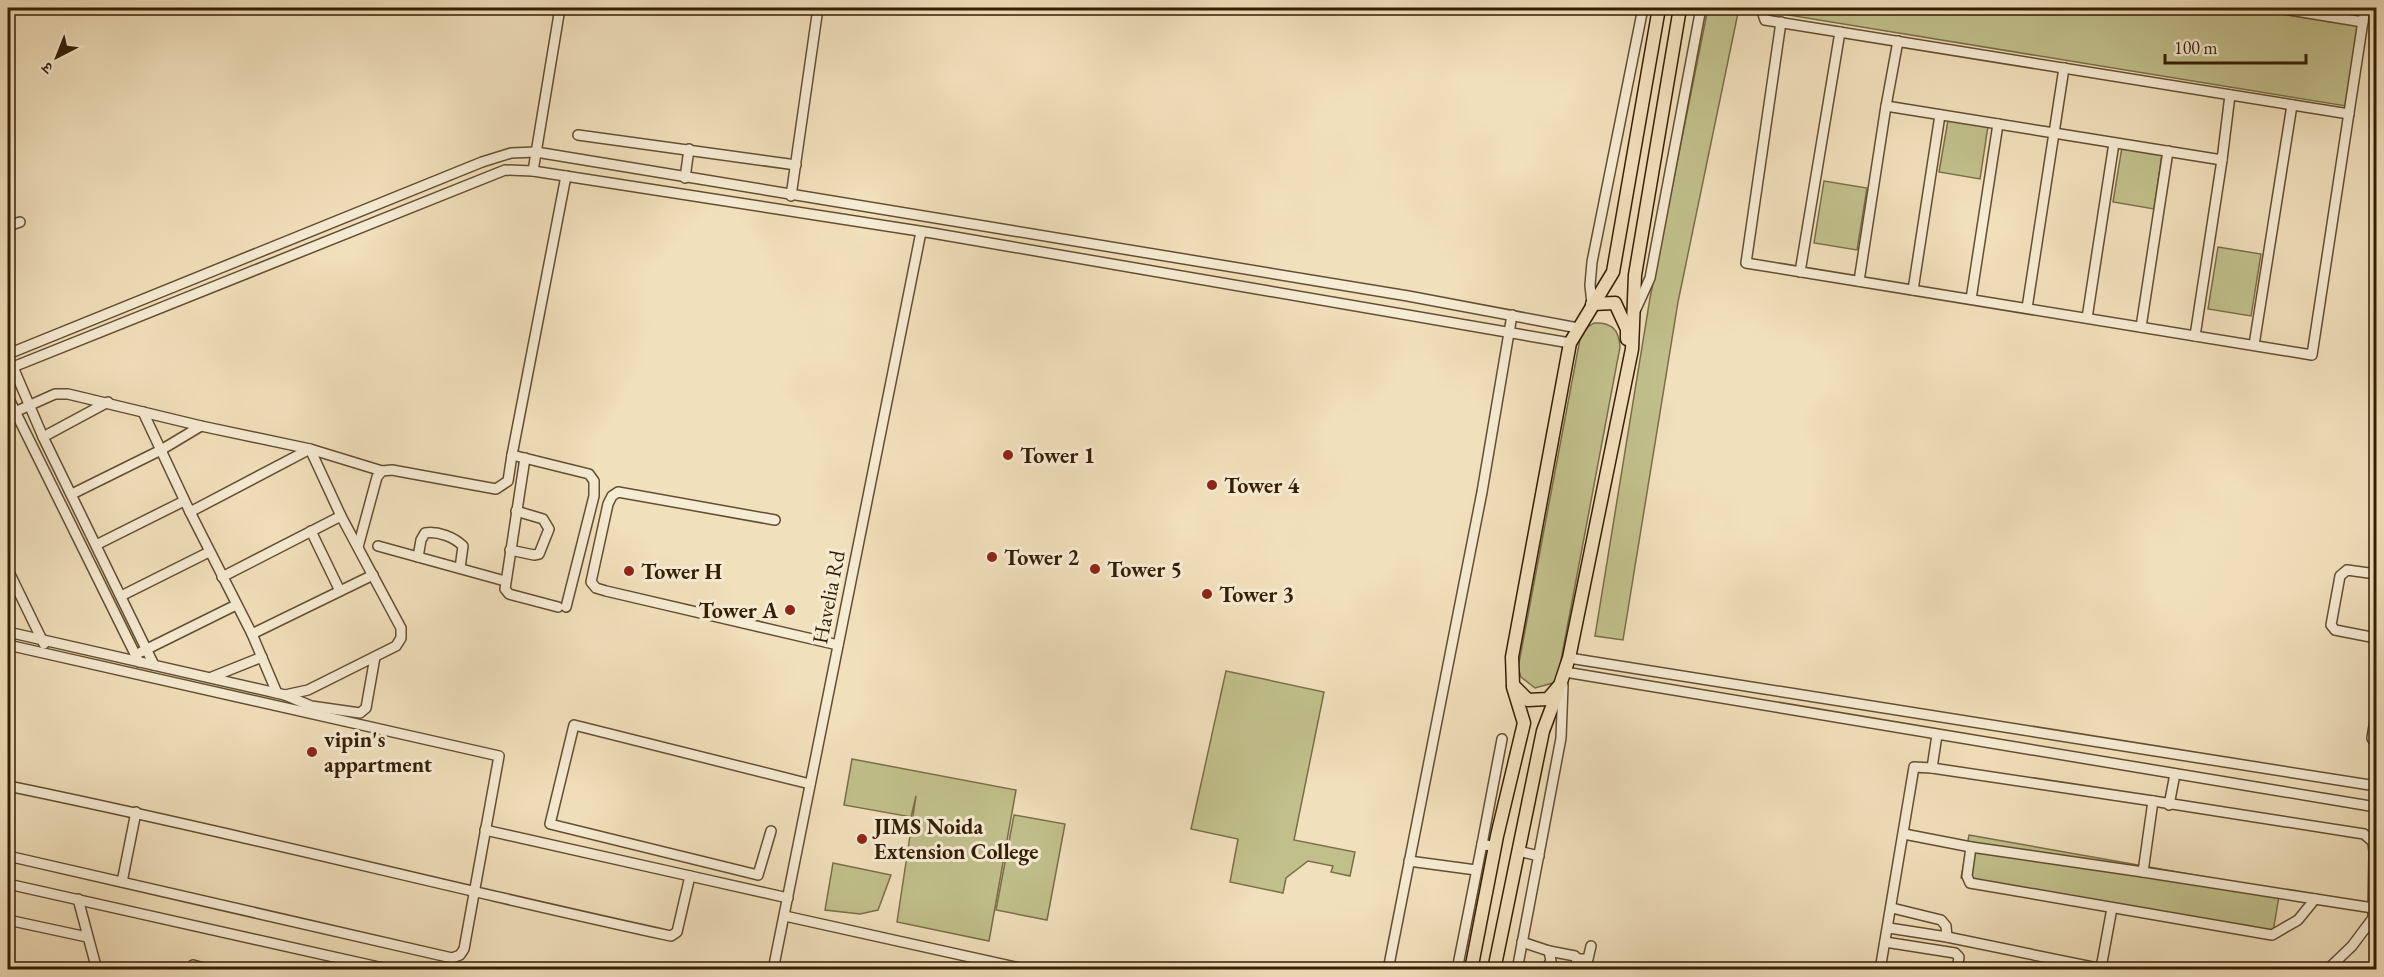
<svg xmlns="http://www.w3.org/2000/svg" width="2384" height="977" font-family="'EB Garamond','Noto Serif Devanagari',serif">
  <rect width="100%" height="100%" fill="#f1e0bc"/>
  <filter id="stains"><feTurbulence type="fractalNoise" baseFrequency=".00333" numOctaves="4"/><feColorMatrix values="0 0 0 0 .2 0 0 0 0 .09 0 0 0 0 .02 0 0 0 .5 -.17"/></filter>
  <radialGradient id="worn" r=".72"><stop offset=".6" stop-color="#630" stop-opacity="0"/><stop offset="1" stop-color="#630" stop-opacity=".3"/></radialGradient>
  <g fill="#c1c08c" stroke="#7a6f48" stroke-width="1.5">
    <path d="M1708 8H1739L1678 302 1623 640 1595 636 1650 298Z"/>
    <path d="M1789 8H2244L2358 26 2346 106 1788 15Z"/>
    <path d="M1948 120 1988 126 1980 179 1939 172Z"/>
    <path d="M2122 147 2162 154 2154 209 2113 202Z"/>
    <path d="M1824 181 1867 188 1857 250 1814 243Z"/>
    <path d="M2218 247 2261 254 2251 316 2208 309Z"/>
    <path d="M1594 323C1611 322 1619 329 1620 347L1558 676 1553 683 1535 688 1521 677 1518 668 1580 339 1585 329Z"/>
    <path d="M1226 671 1324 692 1294 840 1355 852 1350 876 1331 872 1333 866 1308 861 1286 878 1283 893 1230 882 1238 839 1191 829Z"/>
    <path d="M852 759 1016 790 989 941 897 922 916 796 911 817 844 805Z"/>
    <path d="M1014 815 1065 824 1047 920 996 910Z"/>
    <path d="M1969 835 2280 890 2273 932 1961 878Z"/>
    <path d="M833 863 891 875 878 910 860 914 825 910Z"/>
  </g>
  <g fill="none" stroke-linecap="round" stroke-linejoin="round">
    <defs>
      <g id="minor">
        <path d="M1761 8 1765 20 2349 114"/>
        <path d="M2278 8 2363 22"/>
        <path d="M1781 22 1746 263 2312 355 2365 8"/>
        <path d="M1898 41 1886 106 2054 133 2027 308"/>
        <path d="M2064 68 2054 133 2222 160 2230 95"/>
        <path d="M578 135 796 165"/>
        <path d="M533 171 560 8"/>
        <path d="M566 176 512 455 589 474 594 481V496L566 607"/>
        <path d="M685 178 689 149"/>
        <path d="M791 196 818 8"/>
        <path d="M8 226 20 222"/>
        <path d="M1800 272 1840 32"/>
        <path d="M1859 281 1886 106"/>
        <path d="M1913 290 1940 115"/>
        <path d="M1971 299 1998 124"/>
        <path d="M1592 304 1590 285 1592 262 1643 8"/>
        <path d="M1636 309 1650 278 1701 8"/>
        <path d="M2087 318 2114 143"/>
        <path d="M2141 327 2168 151"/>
        <path d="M2195 336 2222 160"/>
        <path d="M2254 345 2292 105"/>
        <path d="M8 354 482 162 511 153 536 152 1408 296 1578 328"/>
        <path d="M13 367 43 437 154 665"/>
        <path d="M8 369 505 170 533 171 932 233 1570 343"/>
        <path d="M8 397 139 662"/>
        <path d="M143 412 190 512 252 634 277 693"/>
        <path d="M8 415 55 394H68L201 426 310 449 341 516 401 628V638L396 646 308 690 285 695 8 632"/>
        <path d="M43 437 108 402"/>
        <path d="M525 458 505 589 509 594 558 607"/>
        <path d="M72 494 161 450 201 426"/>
        <path d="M190 512 310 449 382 471"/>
        <path d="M775 520 618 492 612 496 608 504 591 582 596 588 606 591 838 645"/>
        <path d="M311 531 340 591"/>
        <path d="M96 545 184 501"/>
        <path d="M378 546 505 581"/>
        <path d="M358 547 377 477 382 471 392 470 496 489 508 481 512 455"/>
        <path d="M510 550 534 555 539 554 549 529 543 519 516 511"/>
        <path d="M418 557 421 540 425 533C438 531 454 537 463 546L460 568"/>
        <path d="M8 570 44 644"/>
        <path d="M2376 574 2347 570 2340 576 2331 625 2335 630 2376 638"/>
        <path d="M222 577 341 516"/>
        <path d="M121 596 209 552"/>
        <path d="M252 634 373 575"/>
        <path d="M8 645 499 756 464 949 460 955 452 958 8 856"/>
        <path d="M141 652 236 605"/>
        <path d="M1569 658 2376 786"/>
        <path d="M1565 672 2376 807"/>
        <path d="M212 677 262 657"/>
        <path d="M285 695 311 706 360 713 366 708 375 657"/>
        <path d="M2376 714 2372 738 2376 745"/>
        <path d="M1932 768 2153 801"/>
        <path d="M8 786C230 831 449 888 671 936L677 932 690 876 788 898"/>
        <path d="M2169 805 2175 774"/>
        <path d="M485 830 690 876"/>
        <path d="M771 831 758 875 550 824 574 725 810 784"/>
        <path d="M1904 834 1971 847 2143 872 2153 801 2364 834 2373 842 2374 852 2373 918 2352 946 2327 970"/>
        <path d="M1482 844 1502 739"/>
        <path d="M1971 847 1967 876 1970 883 2272 935 2298 920 2315 899 2143 872"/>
        <path d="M1518 851 1539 856"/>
        <path d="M1409 861 1476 870"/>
        <path d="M122 882 136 812"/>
        <path d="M8 884 392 970"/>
        <path d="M78 899 97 970"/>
        <path d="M2315 899 2373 908"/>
        <path d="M1892 908 1941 920 1946 926 1947 937"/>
        <path d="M785 916 1029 970"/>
        <path d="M8 920 87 937"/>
        <path d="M1889 928 1947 937 2107 970"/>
        <path d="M1522 942 1549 951 1551 961 1545 970"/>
        <path d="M1885 942 1955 953 1959 957 1957 970"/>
        <path d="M1549 951 1575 956 1577 959 1575 970"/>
        <path d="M1577 959H1588L1591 946"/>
        <path d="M193 965 210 970"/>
        <path d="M1517 966 1535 970"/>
        <path d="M2101 968 2112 908"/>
        <path d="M773 970 921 232"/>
        <path d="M1388 970 1482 492 1512 315"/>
        <path d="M1457 970 1482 844 1495 847"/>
        <path d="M1517 970 1561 738 1563 685"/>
        <path d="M1880 970 1914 767 1932 768 1937 735"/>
      </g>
      <g id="major">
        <path d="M1659 8 1613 272 1570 343 1512 657 1513 685 1528 700 1548 699 1560 685 1569 658 1632 349 1635 275 1680 8"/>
        <path d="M1592 304 1615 303 1627 329V339"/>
        <path d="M1471 970 1497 836 1524 723 1513 687"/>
        <path d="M1494 970 1543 731 1558 691"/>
      </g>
    </defs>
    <use href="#minor" stroke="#634e31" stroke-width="12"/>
    <use href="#major" stroke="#341e03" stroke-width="15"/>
    <use href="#minor" stroke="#f6ebd3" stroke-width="9"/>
    <use href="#major" stroke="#f1e0bc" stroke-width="12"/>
  </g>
  <g fill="#8f2418" stroke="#f6ebd3" stroke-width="2">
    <circle cx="1008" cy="455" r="6"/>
    <circle cx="1212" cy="485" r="6"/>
    <circle cx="992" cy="557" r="6"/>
    <circle cx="1095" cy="569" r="6"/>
    <circle cx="629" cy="571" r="6"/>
    <circle cx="1207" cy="594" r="6"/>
    <circle cx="790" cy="610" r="6"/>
    <circle cx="312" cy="752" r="6"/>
    <circle cx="862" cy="839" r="6"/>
  </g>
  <g text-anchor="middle" stroke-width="6" stroke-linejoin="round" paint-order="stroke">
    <g font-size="22" font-weight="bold" fill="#341e03" stroke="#f6ebd3" text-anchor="start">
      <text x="1020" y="463">Tower 1</text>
      <text x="1224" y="493">Tower 4</text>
      <text x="1004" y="565">Tower 2</text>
      <text x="1107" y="577">Tower 5</text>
      <text x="641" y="579">Tower H</text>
      <text x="1219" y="602">Tower 3</text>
      <text x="778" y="618" text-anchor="end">Tower A</text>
      <text x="324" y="747">vipin's<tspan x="324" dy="25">appartment</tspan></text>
      <text x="874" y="834">JIMS Noida<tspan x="874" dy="25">Extension College</tspan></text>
    </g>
    <g font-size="22" fill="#341e03" stroke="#f6ebd3">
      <text transform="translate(828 597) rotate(-79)" y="8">Havelia Rd</text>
    </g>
  </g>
  <rect width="2384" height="977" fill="none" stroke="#f1e0bc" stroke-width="30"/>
  <rect x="9" y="9" width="2366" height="959" fill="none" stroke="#341e03" stroke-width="3"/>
  <rect x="15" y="15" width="2354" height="947" fill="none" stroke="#341e03" stroke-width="1.5"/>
  <g transform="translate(57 57) rotate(222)" stroke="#f6ebd3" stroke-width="4.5" paint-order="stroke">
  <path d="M0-4.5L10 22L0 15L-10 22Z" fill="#341e03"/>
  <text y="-9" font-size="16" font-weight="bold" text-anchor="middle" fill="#341e03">उ</text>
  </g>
  <path d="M2165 54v9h141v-9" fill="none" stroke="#341e03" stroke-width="3"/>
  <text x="2174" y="54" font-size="18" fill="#341e03" stroke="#f6ebd3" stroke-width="4.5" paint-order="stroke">100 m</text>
  <rect width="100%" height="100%" filter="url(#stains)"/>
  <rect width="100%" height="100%" fill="url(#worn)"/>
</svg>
